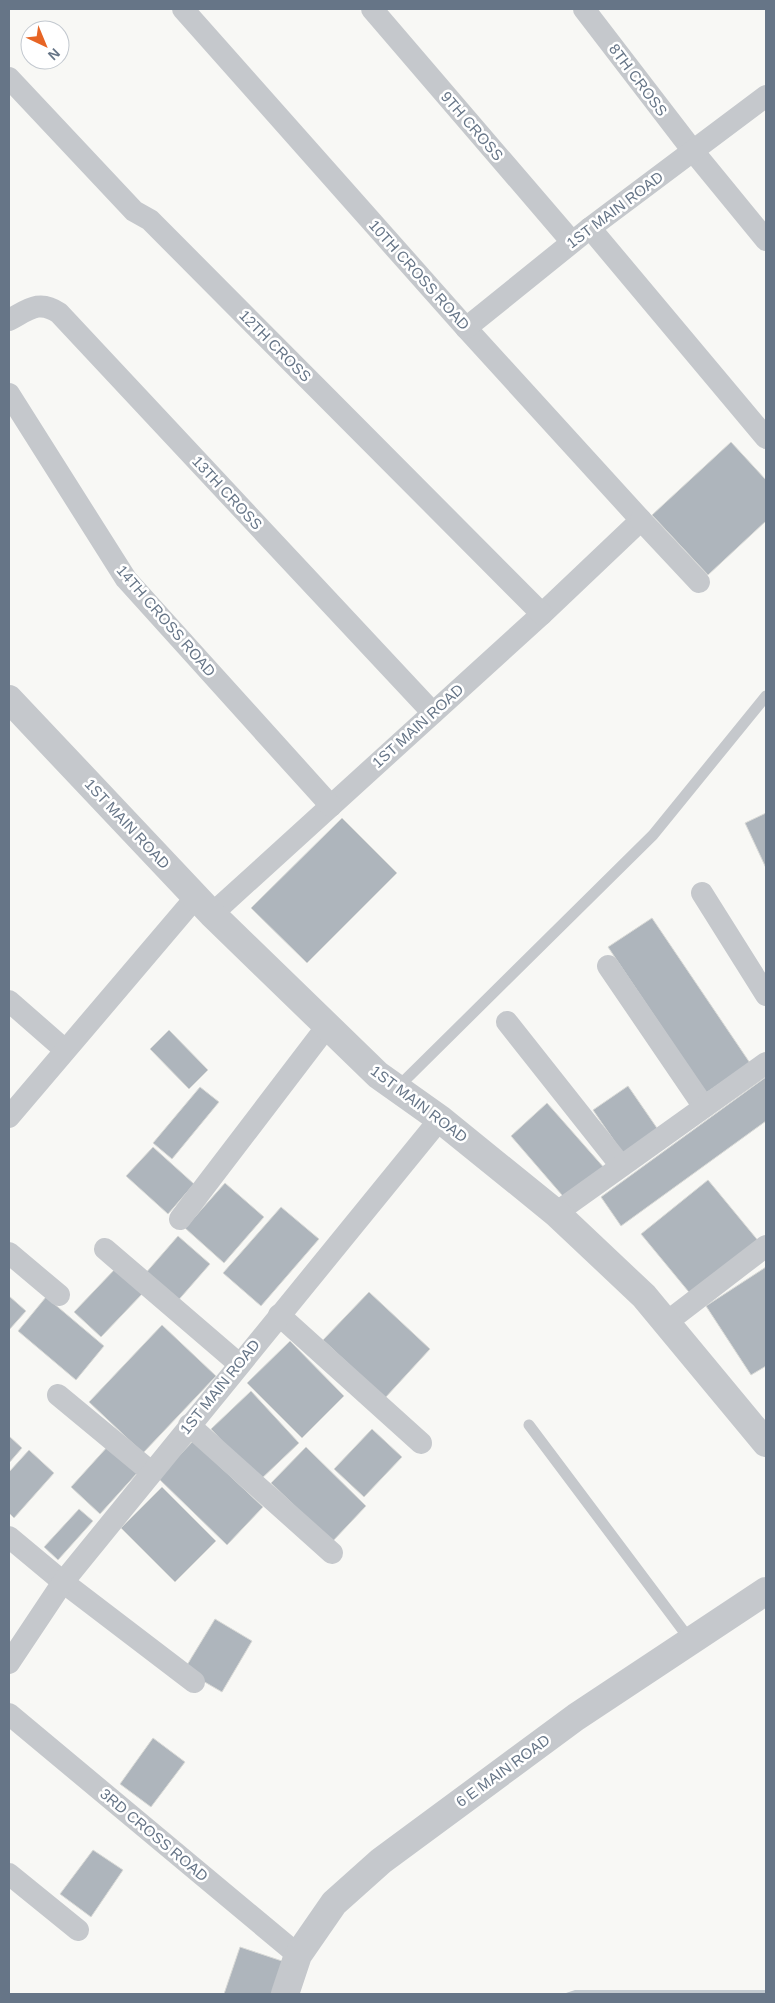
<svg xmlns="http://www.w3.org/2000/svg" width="775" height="2003" font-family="Helvetica,sans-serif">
  <rect width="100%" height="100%" fill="#f8f8f5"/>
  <path fill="#c2cad0" d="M575 1990H766V1994H563Z"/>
  <g fill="#aeb5bc" stroke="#d9dad7">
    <path d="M731 442 766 480V521L708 575 652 515Z"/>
    <path d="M766 813V868L745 823Z"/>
    <path d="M342 818 397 873 307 963 251 908Z"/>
    <path d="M652 918 750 1063 706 1093 608 947Z"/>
    <path d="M169 1030 208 1070 189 1089 150 1049Z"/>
    <path d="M766 1077V1121L621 1226 601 1197Z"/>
    <path d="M628 1086 659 1131 624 1155 593 1110Z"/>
    <path d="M200 1087 219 1102 172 1159 153 1143Z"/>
    <path d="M547 1103 606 1170 568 1202 511 1136Z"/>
    <path d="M153 1147 194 1184 168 1214 126 1176Z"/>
    <path d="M708 1180 760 1243 693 1297 641 1234Z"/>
    <path d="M225 1183 264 1217 224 1263 185 1228Z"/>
    <path d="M281 1207 319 1239 261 1306 223 1273Z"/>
    <path d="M178 1236 210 1264 175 1304 144 1275Z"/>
    <path d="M766 1267V1366L751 1375 706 1306Z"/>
    <path d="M116 1268 143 1293 101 1337 74 1312Z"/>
    <path d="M369 1292 430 1349 385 1398 323 1340Z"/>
    <path d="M9 1296 26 1311 9 1330Z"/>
    <path d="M46 1297 104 1346 76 1380 18 1331Z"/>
    <path d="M162 1325 216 1376 143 1453 89 1402Z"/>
    <path d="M290 1341 344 1396 302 1438 247 1383Z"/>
    <path d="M251 1391 299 1443 259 1481 211 1429Z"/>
    <path d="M372 1429 402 1457 364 1497 334 1469Z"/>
    <path d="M9 1436 22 1448 9 1463Z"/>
    <path d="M193 1441 263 1507 227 1545 158 1478Z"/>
    <path d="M109 1445 138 1472 100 1514 71 1487Z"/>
    <path d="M306 1447 366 1506 332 1542 271 1483Z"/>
    <path d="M29 1450 54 1473 14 1518 9 1513V1472Z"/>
    <path d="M162 1487 216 1541 175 1582 121 1528Z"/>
    <path d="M79 1509 93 1521 58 1560 44 1547Z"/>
    <path d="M215 1619 252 1641 222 1692 184 1670Z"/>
    <path d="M153 1738 185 1762 151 1807 120 1784Z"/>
    <path d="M93 1850 123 1870 91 1917 60 1894Z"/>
    <path d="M240 1947 288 1963 278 1994H224Z"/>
  </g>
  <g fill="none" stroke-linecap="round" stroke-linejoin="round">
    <g stroke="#c5c8cc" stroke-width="11">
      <path d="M397 1088 653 835 766 696"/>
      <path d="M529 1425 691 1641"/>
    </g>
    <g stroke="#c5c8cc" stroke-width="22">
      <path d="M183 9 466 328 641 520 542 614 212 914"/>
      <path d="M372 9 572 242"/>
      <path d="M584 9 693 151 766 240"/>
      <path d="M9 78 134 211 150 220 542 614"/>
      <path d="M590 228 766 438"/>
      <path d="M9 320C28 310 39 299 59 313L433 713"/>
      <path d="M466 328 590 228 766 96"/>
      <path d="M9 394 126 579 331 806"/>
      <path d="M641 520 699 582"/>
      <path d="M702 893 766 995"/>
      <path d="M608 966 704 1107"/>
      <path d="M9 1001 65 1050"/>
      <path d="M507 1022 621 1166"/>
      <path d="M9 1117 196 897"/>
      <path d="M556 1213 766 1063"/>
      <path d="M180 1219 328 1025"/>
      <path d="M105 1249 239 1364"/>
      <path d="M9 1253 59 1295"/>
      <path d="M279 1315 421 1443"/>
      <path d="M667 1322 766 1246"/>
      <path d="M58 1395 151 1472"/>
      <path d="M189 1425 332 1553"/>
      <path d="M9 1537 63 1582 194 1682"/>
      <path d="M9 1663 63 1582 440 1119"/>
      <path d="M9 1714 298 1955"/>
      <path d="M9 1874 78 1930"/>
    </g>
    <g stroke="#c5c8cc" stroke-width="28">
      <path d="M9 699 212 914 378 1075 440 1119 556 1213 644 1296 766 1443"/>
      <path d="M285 1994 298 1955 334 1903 381 1861 576 1717 766 1591"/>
    </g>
  </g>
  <g text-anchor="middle" stroke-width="5" stroke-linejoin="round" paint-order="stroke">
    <g font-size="15" fill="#667587" stroke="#fff">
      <text transform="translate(638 80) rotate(53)" y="5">8TH CROSS</text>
      <text transform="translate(472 126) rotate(49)" y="5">9TH CROSS</text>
      <text transform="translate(615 210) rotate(-37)" y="5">1ST MAIN ROAD</text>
      <text transform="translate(419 275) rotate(48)" y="5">10TH CROSS ROAD</text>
      <text transform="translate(275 346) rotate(45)" y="5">12TH CROSS</text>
      <text transform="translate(227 493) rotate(47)" y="5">13TH CROSS</text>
      <text transform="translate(166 621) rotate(49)" y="5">14TH CROSS ROAD</text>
      <text transform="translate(418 726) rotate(-42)" y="5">1ST MAIN ROAD</text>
      <text transform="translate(127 824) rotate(47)" y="5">1ST MAIN ROAD</text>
      <text transform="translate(419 1104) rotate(37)" y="5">1ST MAIN ROAD</text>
      <text transform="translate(220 1387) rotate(-51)" y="5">1ST MAIN ROAD</text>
      <text transform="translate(503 1771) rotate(-36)" y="5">6 E MAIN ROAD</text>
      <text transform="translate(154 1835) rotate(40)" y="5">3RD CROSS ROAD</text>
    </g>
  </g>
  <rect width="775" height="2003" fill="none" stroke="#667587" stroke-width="20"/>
  <g transform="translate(45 45) rotate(136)"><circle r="24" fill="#ffffff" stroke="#c2c8cf"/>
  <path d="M0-4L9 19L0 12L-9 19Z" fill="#e76525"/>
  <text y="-8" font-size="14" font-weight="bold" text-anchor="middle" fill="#667587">N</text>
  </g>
</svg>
